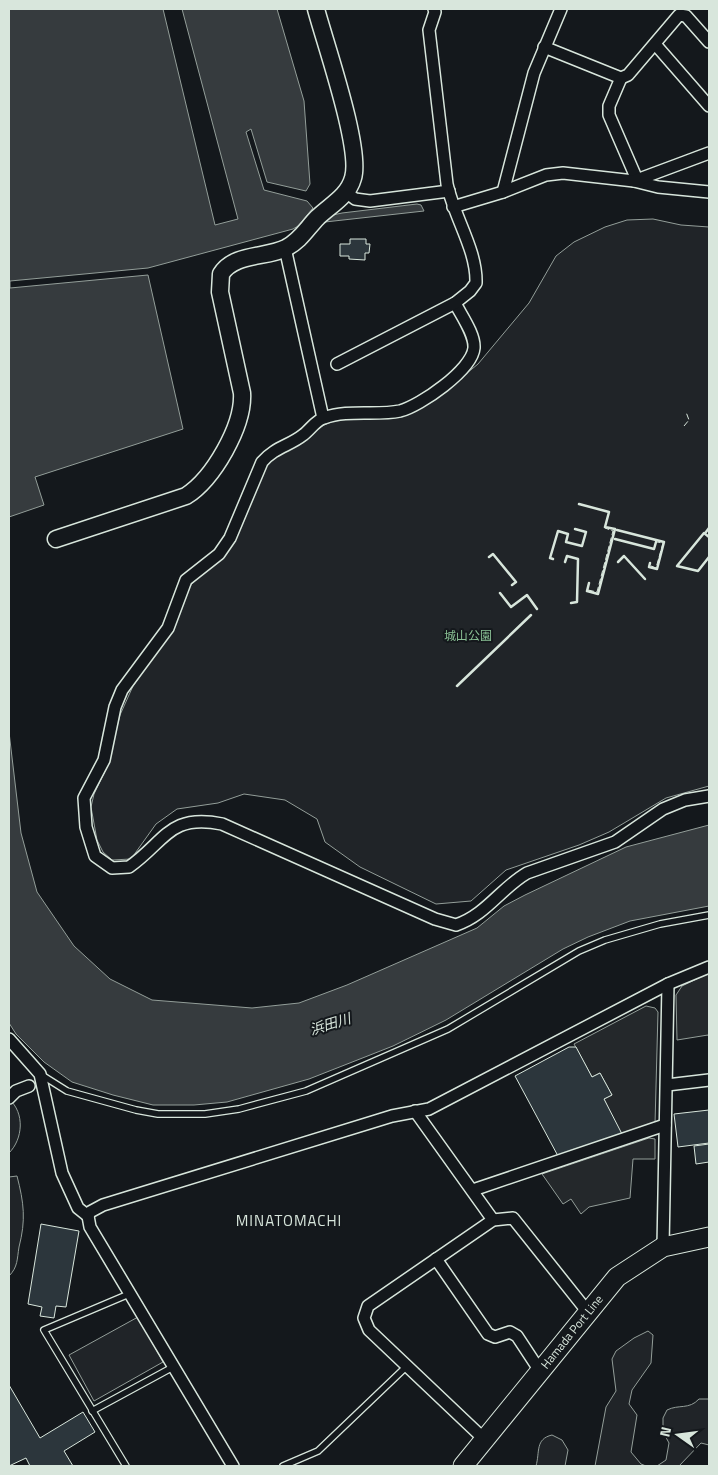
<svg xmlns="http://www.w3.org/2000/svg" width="718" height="1475" font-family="'Titillium Web','Noto Sans JP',sans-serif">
  <rect width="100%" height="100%" fill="#14181c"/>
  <g fill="#202428" stroke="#939e99">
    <path d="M653 219 681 225 709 227V786L666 798 609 832 579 845 506 870 471 901 436 904 360 867 325 842 317 819 285 800 244 794 218 803 177 809 156 824 131 859 112 860 103 852 97 840 91 807 94 794 106 769 120 715 133 686 171 632 185 594 193 582 210 567 266 466 278 453 296 446 322 426 338 419 406 414 437 398 478 364 529 303 556 256 574 242 605 227 627 220Z"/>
    <path d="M9 1099C25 1113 23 1139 9 1153Z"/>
    <path d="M17 1176C24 1203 26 1220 19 1247 17 1259 18 1267 9 1276V1177Z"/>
    <path d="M138 1317 163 1362 94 1401 69 1355Z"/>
    <path d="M648 1331 653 1335 651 1363 632 1390 629 1404 637 1415 631 1452 641 1464 646 1466H595L606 1407 616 1391 612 1359 616 1351 634 1338Z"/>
    <path d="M699 1399H709V1445L701 1443 679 1466H657L666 1460 669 1443 663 1432V1418L667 1410C679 1404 689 1410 699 1399Z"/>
    <path d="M552 1435 562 1440 568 1450 565 1466H536C540 1452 535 1439 552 1435Z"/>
  </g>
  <g fill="#24282b" stroke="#939e99">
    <path d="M709 973V1038L708 1035 677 1040 676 995 682 986Z"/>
    <path d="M646 1006 655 1008 658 1012 655 1124 622 1137 604 1099 612 1095 600 1073 592 1077 574 1044Z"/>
    <path d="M649 1138 655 1139V1159H633L630 1198 589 1207 581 1214 571 1199 563 1204 542 1174Z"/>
  </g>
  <g fill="#363b3e" stroke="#939e99">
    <path d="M9 9H163L215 225 238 219 182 9H277L304 101 310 184 306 191 267 182 251 129 246 132 264 190 307 201 313 208 298 226 293 229 148 268 10 281V288L148 275 183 429 35 477 44 505 9 517Z"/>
    <path d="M417 204 421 205 424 211 325 222 333 215 342 213Z"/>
    <path d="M9 732 21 833 37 892 74 946 110 979 152 1000 252 1008 299 1003 347 985 477 928 504 906 525 895 626 847 709 825V906L630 921 588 937 563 949 446 1020 393 1046 309 1079 227 1102 194 1105H153L113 1095 72 1082 44 1062 16 1034 9 1023Z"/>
  </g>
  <g fill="#2c363c" stroke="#d8e6dc">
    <path d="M350 239H366V244H370L369 253H365V260L349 259V256H340V244H350Z"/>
    <path d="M569 1047H576L592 1077 600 1073 612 1095 604 1099 622 1134 558 1156 515 1076Z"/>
    <path d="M709 1110V1143L678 1147 674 1114Z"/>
    <path d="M709 1144V1162L696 1164 694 1146Z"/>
    <path d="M41 1224 79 1231 66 1307 56 1306 54 1318 40 1316 42 1307 28 1304Z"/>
    <path d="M9 1385 40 1438 83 1412 95 1432 64 1451 73 1466H30L26 1458 9 1466Z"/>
  </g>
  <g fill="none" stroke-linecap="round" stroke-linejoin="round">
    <defs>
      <g id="lane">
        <path d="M40 1074 67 1091 136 1110 158 1114H205L239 1109 306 1091 448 1029 579 951 605 940 660 924 709 915"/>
        <path d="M92 1411 173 1367"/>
        <path d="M126 1466 44 1330 129 1294"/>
        <path d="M283 1466 318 1451 406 1367"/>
      </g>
      <g id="street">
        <path d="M655 44 709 106"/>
        <path d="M544 47 621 78 628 75 679 15 686 16 709 42"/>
        <path d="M621 78 609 106V115L635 175 634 181 658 187 709 192"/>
        <path d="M346 192 355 199 370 201 449 191"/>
        <path d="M503 192 534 73 561 9"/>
        <path d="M453 207 503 192 546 175 563 173 634 181 709 153"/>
        <path d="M285 248 323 418"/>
        <path d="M455 303C461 315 475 334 474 348 472 370 420 406 400 411 376 416 348 409 324 418 316 420 310 430 303 435 289 446 275 447 262 462L230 538 219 554 186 580 168 628 122 690 115 707 104 760 84 798 86 827 95 856 112 868 129 867C165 842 169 813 222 824L435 919 456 925C486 915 501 888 527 873L615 842 663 809 685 800 709 796"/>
        <path d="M337 364 455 303 470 291 476 283C477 250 454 217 447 184L429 30 435 12 434 9"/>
        <path d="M9 1039 40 1074 62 1173 78 1208 88 1216"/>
        <path d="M667 1085 709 1080"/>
        <path d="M9 1098 16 1091 29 1086"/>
        <path d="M415 1111 493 1220"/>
        <path d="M473 1190 665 1125"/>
        <path d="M663 1247 668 984"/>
        <path d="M436 1259 488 1334 495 1337 510 1332 517 1336 540 1371"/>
        <path d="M484 1439 369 1330 364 1318 368 1306 493 1220 513 1218 587 1311"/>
        <path d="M233 1466 90 1227 88 1216 90 1212 103 1205 392 1116 429 1109 668 984 709 967"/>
      </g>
      <path id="secondary" d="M56 539 186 496C213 479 244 426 242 393L220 292 221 274C234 253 266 258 286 248 301 240 307 228 318 217 332 204 348 196 353 178 362 149 325 43 316 9"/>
      <path id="primary" d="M463 1466 617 1277 663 1247 709 1237"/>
    </defs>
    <use href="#lane" stroke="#d8e6dc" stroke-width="8"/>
    <use href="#street" stroke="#d8e6dc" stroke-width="14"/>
    <use href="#secondary" stroke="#d8e6dc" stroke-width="19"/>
    <use href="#primary" stroke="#d8e6dc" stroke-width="21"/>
    <use href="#lane" stroke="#14181c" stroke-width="5.5"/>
    <use href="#street" stroke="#14181c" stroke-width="11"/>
    <use href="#secondary" stroke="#14181c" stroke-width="16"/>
    <use href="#primary" stroke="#14181c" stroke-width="19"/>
    <g stroke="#d8e6dc" stroke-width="1" stroke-dasharray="6 2.5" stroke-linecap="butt">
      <path d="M684 426 689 420 686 412"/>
      <path d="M651 566 656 568 663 543 657 542"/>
      <path d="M588 590 597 592 613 531 605 528"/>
    </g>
    <g stroke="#d8e6dc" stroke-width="2.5">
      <path d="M579 504 609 512 605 527 615 529 598 594 587 591 589 583"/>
      <path d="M617 530 664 542 657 569 649 567 650 563"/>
      <path d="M706 532 709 528"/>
      <path d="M709 537 704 533 677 566 698 571 709 557"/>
      <path d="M615 539 654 549 656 542"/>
      <path d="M489 557 493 554 516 582 512 585"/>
      <path d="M553 559 550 558 558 531 568 534 566 542 582 546 586 532 575 529"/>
      <path d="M565 562 567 556 578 559 577 602 571 603"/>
      <path d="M618 562 624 556 645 579"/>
      <path d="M500 593 511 607 527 595 537 609"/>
      <path d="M457 686 531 615"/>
    </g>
  </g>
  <g text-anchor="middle" stroke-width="4" stroke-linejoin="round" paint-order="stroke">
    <g font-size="12" fill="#8ac095" stroke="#14181c">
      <text x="468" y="640">城山公園</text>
    </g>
    <g font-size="12" fill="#d8e6dc" stroke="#14181c">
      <text transform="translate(572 1332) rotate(-51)" y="4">Hamada Port Line</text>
    </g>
    <g font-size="14" font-style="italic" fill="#d8e6dc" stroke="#14181c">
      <text transform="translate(330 1024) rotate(-17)" y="5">浜田川</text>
    </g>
    <g font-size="15" letter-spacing="1" fill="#d8e6dc" stroke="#14181c">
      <text x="289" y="1226">MINATOMACHI</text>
    </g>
  </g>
  <rect width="718" height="1475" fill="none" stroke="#d8e6dc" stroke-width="20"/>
  <g transform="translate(678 1435) rotate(284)" stroke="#14181c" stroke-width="4" paint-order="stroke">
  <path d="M0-4L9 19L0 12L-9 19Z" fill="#d8e6dc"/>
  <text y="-8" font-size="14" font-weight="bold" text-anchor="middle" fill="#d8e6dc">N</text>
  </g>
</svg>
